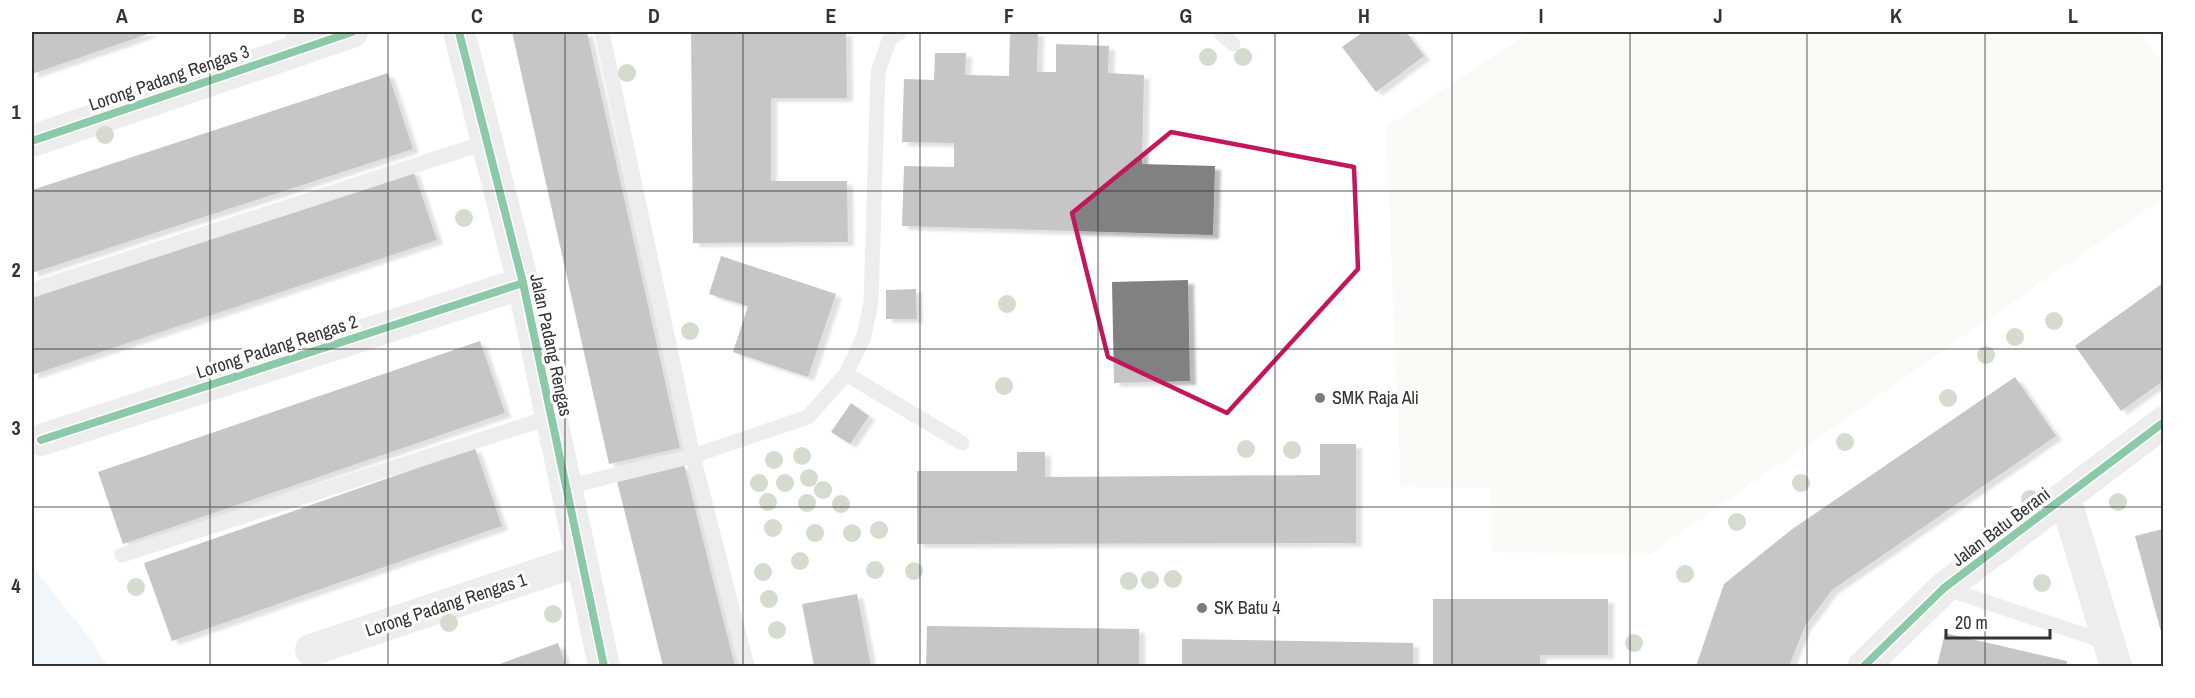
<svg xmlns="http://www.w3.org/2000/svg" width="2195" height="698" font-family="'Archivo Narrow',sans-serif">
  <defs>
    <filter id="shadow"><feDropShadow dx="6" dy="4" stdDeviation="1.5" flood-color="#0004"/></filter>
  </defs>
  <rect width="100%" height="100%" fill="#fff"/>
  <path fill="#f1f5ed" d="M1531 32H2141L2163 65V198L1649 555 1492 552 1491 488 1401 487 1386 127Z"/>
  <path fill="#ddebf3" d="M32 566 90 639 108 666H32Z"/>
  <g fill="#818181" filter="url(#shadow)">
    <path d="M32 32H154L32 74Z"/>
    <path d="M512 32H587L680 448 609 464Z"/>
    <path d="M691 32H846L847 98H771V181H847L848 242 693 243Z"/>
    <path d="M1010 32H1038L1037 72H1056V44L1109 46 1108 73 1144 75 1142 164 1215 166 1213 235 902 226 904 166 954 167V143L902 142 904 79 934 80 935 53H966L965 75 1009 76Z"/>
    <path d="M1363 32H1406L1424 56 1376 92 1342 47Z"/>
    <path d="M388 73 413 149 32 273V190Z"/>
    <path d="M413 170 437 240 32 375V297Z"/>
    <path d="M721 256 836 294 808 377 733 352 748 306 709 294Z"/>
    <path d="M1188 280 1190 381 1114 383 1112 282Z"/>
    <path d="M2163 283V381L2121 411 2075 346Z"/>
    <path d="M916 289 917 319H886V290Z"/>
    <path d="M480 341 505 413 123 544 98 472Z"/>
    <path d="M2015 377 2056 436 1832 590 1805 626 1789 666H1696L1724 584 1791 530Z"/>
    <path d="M851 403 869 416 850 444 831 432Z"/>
    <path d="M1320 444H1356V543L917 544V471H1017V452H1045V477L1320 475Z"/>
    <path d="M475 448 502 526 172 641 144 563Z"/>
    <path d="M684 464 712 576 735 666H663L617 481Z"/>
    <path d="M2163 529V639L2135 536Z"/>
    <path d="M857 594 871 666H814L802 604Z"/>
    <path d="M1433 599H1608V655H1540V666H1433Z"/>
    <path d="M927 626 1139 629V666H926Z"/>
    <path d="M1945 633 2067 661 2066 666H1937Z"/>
    <path d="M1182 639 1413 643V666H1182Z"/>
    <path d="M558 643 566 666H494Z"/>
  </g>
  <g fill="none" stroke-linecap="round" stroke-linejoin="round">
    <g stroke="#d7d7d7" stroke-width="15">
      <path d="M292 32 298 49"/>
      <path d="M602 32 693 456 747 666"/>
      <path d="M1220 32 1233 44"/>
      <path d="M32 290 487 142"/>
      <path d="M846 374 962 443"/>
      <path d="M566 487 693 456 808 417 846 374 864 336 871 303 878 72 889 40 900 32"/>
      <path d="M122 555 551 417"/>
      <path d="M1944 588 2109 643"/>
    </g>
    <g stroke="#d7d7d7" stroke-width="32">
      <path d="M459 32 523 283 604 666"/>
      <path d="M32 141 352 32"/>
      <path d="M41 440 523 283"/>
      <path d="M2065 498 2116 666"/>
      <path d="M311 650 581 560"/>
      <path d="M1864 666 1944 588 2164 422"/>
    </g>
    <defs>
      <g id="cycleway">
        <path d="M459 32 523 283 604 666"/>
        <path d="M32 141 352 32"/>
        <path d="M41 440 523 283"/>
        <path d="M1864 666 1944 588 2164 422"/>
      </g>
    </defs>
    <use href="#cycleway" stroke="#fff" stroke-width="11"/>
    <use href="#cycleway" stroke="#00873e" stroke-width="8"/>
  </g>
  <g fill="#a2b095">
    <circle cx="1208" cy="57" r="9"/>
    <circle cx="1243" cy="57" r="9"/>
    <circle cx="627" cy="73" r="9"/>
    <circle cx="105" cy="135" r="9"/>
    <circle cx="464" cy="218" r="9"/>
    <circle cx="1007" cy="304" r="9"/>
    <circle cx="2054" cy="321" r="9"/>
    <circle cx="690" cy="331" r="9"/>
    <circle cx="2015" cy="337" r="9"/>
    <circle cx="1986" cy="355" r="9"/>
    <circle cx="1004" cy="386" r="9"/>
    <circle cx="1948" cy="398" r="9"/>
    <circle cx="1845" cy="442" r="9"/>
    <circle cx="1246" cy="449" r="9"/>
    <circle cx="1292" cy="450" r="9"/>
    <circle cx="802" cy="456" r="9"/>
    <circle cx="774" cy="460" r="9"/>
    <circle cx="809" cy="478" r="9"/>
    <circle cx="759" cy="483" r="9"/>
    <circle cx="785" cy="483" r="9"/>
    <circle cx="1801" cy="483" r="9"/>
    <circle cx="823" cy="490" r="9"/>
    <circle cx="2030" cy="499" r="9"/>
    <circle cx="768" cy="502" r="9"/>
    <circle cx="2118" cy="502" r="9"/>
    <circle cx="807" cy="503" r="9"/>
    <circle cx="841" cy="504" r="9"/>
    <circle cx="1737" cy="522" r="9"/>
    <circle cx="773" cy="528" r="9"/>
    <circle cx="879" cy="530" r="9"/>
    <circle cx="815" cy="533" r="9"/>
    <circle cx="852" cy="533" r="9"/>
    <circle cx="800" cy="561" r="9"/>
    <circle cx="875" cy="570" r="9"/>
    <circle cx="914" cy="571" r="9"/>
    <circle cx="763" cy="572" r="9"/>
    <circle cx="1685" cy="574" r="9"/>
    <circle cx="1173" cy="579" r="9"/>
    <circle cx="1150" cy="580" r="9"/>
    <circle cx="1129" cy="581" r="9"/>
    <circle cx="2042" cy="583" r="9"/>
    <circle cx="136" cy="587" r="9"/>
    <circle cx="769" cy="599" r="9"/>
    <circle cx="553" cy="614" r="9"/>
    <circle cx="449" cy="623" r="9"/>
    <circle cx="777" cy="630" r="9"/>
    <circle cx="1634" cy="643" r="9"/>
  </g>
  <path d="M0 0H2195V698H0ZM1171 132 1354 167 1358 269 1227 413 1108 357 1072 213Z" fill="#fff" fill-opacity=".55" fill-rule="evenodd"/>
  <path fill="none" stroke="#c2185b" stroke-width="4.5" stroke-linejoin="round" d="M1171 132 1354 167 1358 269 1227 413 1108 357 1072 213Z"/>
  <path fill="none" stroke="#333" stroke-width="1.5" stroke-opacity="0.55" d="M210 32V666M388 32V666M565 32V666M743 32V666M920 32V666M1098 32V666M1275 32V666M1452 32V666M1630 32V666M1807 32V666M1985 32V666M32 191H2164M32 349H2164M32 507H2164"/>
  <g fill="#7a7a7a" stroke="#fff" stroke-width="2">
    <circle cx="1320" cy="398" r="6"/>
    <circle cx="1202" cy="608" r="6"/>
  </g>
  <g text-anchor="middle" stroke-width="6" stroke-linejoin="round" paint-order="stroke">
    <g font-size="18" fill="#333" stroke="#fff">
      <text transform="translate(169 78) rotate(-19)" y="6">Lorong Padang Rengas 3</text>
      <text transform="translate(551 345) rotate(78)" y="6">Jalan Padang Rengas</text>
      <text transform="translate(277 347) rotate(-18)" y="6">Lorong Padang Rengas 2</text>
      <text transform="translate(2001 527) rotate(-37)" y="6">Jalan Batu Berani</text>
      <text transform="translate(446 605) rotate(-18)" y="6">Lorong Padang Rengas 1</text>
    </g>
    <g font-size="18" fill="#333" stroke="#fff" text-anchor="start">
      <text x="1332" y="404">SMK Raja Ali</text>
      <text x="1214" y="614">SK Batu 4</text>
    </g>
  </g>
  <rect width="2195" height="698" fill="none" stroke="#ffffff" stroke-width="66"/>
  <path d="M1946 629v9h104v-9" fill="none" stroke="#333333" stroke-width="3"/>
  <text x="1955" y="629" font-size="18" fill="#333333" stroke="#ffffff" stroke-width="4.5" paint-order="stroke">20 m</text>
  <rect x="33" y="33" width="2129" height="632" fill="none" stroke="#333" stroke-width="2"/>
  <g font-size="20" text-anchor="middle" font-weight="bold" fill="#333">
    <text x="122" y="23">A</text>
    <text x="299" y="23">B</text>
    <text x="477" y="23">C</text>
    <text x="654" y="23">D</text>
    <text x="831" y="23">E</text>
    <text x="1009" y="23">F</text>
    <text x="1186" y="23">G</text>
    <text x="1364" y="23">H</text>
    <text x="1541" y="23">I</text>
    <text x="1718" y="23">J</text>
    <text x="1896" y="23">K</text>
    <text x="2073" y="23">L</text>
    <text x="16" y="119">1</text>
    <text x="16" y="277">2</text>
    <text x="16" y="435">3</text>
    <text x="16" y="593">4</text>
  </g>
</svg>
